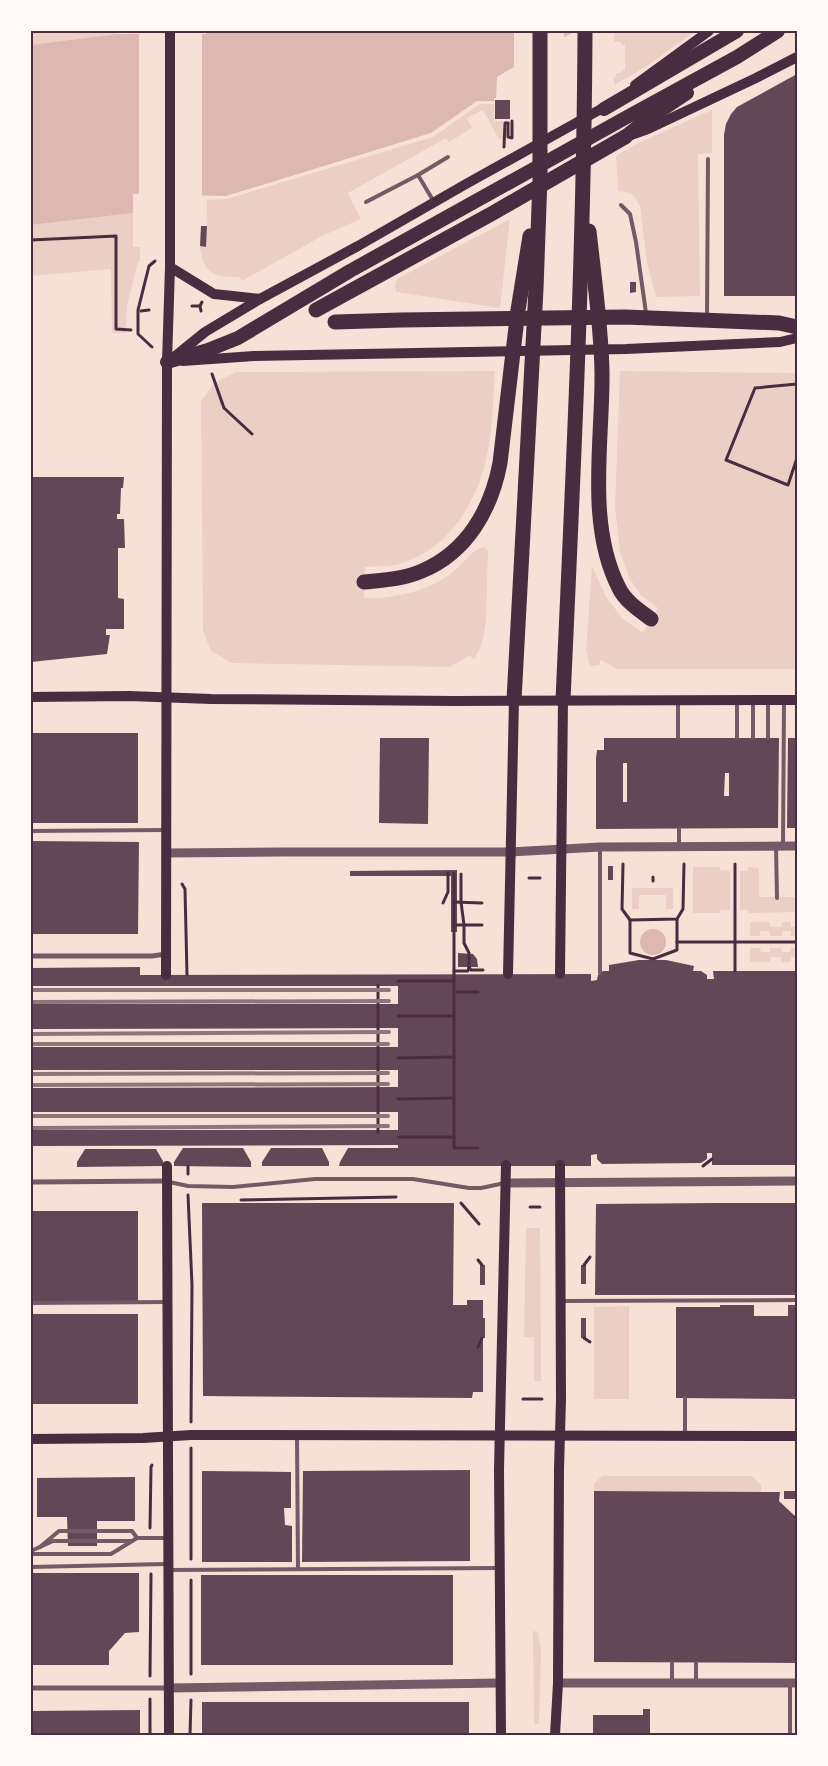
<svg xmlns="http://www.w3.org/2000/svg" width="828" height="1766" font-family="'Open Sans',sans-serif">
  <rect width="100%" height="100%" fill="#f7e1d7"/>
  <g fill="#ebcfc5">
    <path d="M31 31H116V34L31 45Z"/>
    <path d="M614 31H696L647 66 614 85V77H616V73H621L622 70H625V45H621V42H614Z"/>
    <path d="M480 104H494V121H503V139H499L483 110 467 118 472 128 449 142 446 138 348 193 361 219 322 236 242 281 239 277C215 278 201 272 200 246H206L207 200 227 199 433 137Z"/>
    <path d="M712 110V153L698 154 700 296 656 297 647 263 640 207 635 197 630 193 618 191 616 156 638 143Z"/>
    <path d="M133 213V247H140V261L138 262 127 305 126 333H112L111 269 31 276V225Z"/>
    <path d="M510 219 500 308 396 292 395 285 397 279Z"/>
    <path d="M495 371C493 399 493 428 487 455 477 504 447 553 395 565 385 567 374 566 365 567L364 598C394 599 430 591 454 571 464 563 471 550 484 547L488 551 486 622 482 644 474 659 470 655 450 667 232 663 211 651 203 631 201 401 214 383 236 372Z"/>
    <path d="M620 371 797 373V669H617L601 660 599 665 590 666 586 651 592 566 606 597 623 619 643 633 658 608 641 595 630 579 620 552 615 507Z"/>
    <path d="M693 867H720V870L730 871V910H721L720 913H693Z"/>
    <path d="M748 867 759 868V897H797V912L749 913 748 910H740V871H748Z"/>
    <path d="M632 888H673V909H666V895H639V909H632Z"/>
    <path d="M750 922H770V927H781L782 922H791V927H797V936H791V931H782V936H770L769 931H760V936H750Z"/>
    <path d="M750 948H760L761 952H770V948H781L782 952H790L791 948H797V957H791V962H781V957H770V962H750Z"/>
    <path d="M526 1228H540L541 1381H534V1337H524Z"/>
    <path d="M629 1306V1399H594V1307Z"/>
    <path d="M602 1476H751L761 1484V1492L594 1491V1484Z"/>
    <path d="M533 1631 538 1632 541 1651 539 1724H534Z"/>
  </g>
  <g fill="#dcb8b0">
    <path d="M207 31H575L497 77 496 98H494V101H477L431 133 226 196 133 194V213L31 225V45L116 34H206Z"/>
    <circle cx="653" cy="942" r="13"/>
  </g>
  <g fill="#f7e1d7">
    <path d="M139 31H202V199L139 197Z"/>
    <path d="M514 31H564V41L514 68Z"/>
  </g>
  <g fill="#644757" fill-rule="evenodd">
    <path d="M797 74V296H724V135L726 124 731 114 737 107Z"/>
    <rect x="495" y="100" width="15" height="19"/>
    <path d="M201 226H207L206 247 200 246Z"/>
    <path d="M630 282H636V292L630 293Z"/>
    <path d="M31 477H124L123 488H121L120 514H117V519H124L125 548H118V598L124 599V629H106V635H110L107 654 31 662Z"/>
    <rect x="31" y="733" width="107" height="90"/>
    <path d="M380 738H429L428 824 379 823Z"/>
    <path d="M604 738H779L778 828 596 829V758L597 750H604ZM623 763H627V802H623ZM725 773H729V796H724Z"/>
    <path d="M788 738H797V828H787Z"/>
    <path d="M31 841 139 842 138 934H31Z"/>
    <rect x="608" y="866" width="5" height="14"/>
    <path d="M457 870V932H451V876H350V871Z"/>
    <path d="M458 953 473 954 477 959 478 967H458Z"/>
    <path d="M639 960H666L694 966 693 971H701L707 975V979H714L713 971H797V1165H712V1153H707V1159L701 1163 602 1164 597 1159V1154L591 1155V1166H339L340 1162 348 1148H398V1145L31 1146V1130H398V1112H31V1088L398 1087V1070H31V1047H398V1028L31 1029V1004H398V986H31V968L140 967V975L591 974V981L597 980 598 975 603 971H609V965Z"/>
    <path d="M183 1148H243L251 1162V1167L174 1166V1162Z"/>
    <path d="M271 1148H322L329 1162V1166H262V1162Z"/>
    <path d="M85 1149H156L164 1163V1166L77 1167V1162Z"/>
    <path d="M202 1203H454L453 1305H467V1300H483V1318H485V1338H483V1392H473L472 1398 203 1396Z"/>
    <path d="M715 1203H797V1295H595L596 1204Z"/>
    <rect x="31" y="1211" width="107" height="90"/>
    <rect x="480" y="1265" width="5" height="20"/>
    <rect x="581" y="1265" width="5" height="19"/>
    <path d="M720 1305H754V1316H788V1305H797V1399L676 1398V1307H720Z"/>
    <rect x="31" y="1314" width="107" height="90"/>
    <rect x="581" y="1318" width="5" height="20"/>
    <path d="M470 1470V1561L302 1562 303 1471Z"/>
    <path d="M202 1471 291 1472V1508H284L285 1525 292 1526V1562H202Z"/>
    <path d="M135 1477V1521H97V1546H68L67 1517H37V1478Z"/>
    <path d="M594 1491 780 1492 779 1501 797 1518V1663L594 1662Z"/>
    <rect x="784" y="1491" width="13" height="8"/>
    <path d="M31 1573H139V1632L125 1633 109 1651V1665H31Z"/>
    <rect x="201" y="1575" width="252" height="90"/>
    <rect x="202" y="1702" width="267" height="33"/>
    <path d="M643 1709H650V1735H593V1715H643Z"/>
    <path d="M140 1710V1735H31V1711Z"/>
  </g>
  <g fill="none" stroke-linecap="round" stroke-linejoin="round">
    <g stroke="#4a2c40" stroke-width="3">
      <path d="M508 123V137L512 138V121"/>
      <path d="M504 147 505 123H508"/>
      <path d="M31 240 116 236V329L131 330"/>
      <path d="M192 306H200"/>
      <path d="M141 311 149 310"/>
      <path d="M201 311 200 306 202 302"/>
      <path d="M152 347 138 334V310L149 266 155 261"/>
      <path d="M212 374 224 408 252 434"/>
      <path d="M797 384 755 388 726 460 788 485 797 458"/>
      <path d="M623 864 622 909 630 920 677 919 683 909 684 864"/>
      <path d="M454 873V1148H478"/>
      <path d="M461 874V902L464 925V943L469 953V967L471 970H483"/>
      <path d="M529 878H540"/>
      <path d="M653 881V877"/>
      <path d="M182 884 185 889 187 975"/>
      <path d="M454 902 482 903"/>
      <path d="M443 903 448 892V873"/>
      <path d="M630 920V953L653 959 677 950V919"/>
      <path d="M454 925H482"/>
      <path d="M677 942H797"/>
      <path d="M454 971H468L469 967"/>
      <path d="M735 971V864"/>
      <path d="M398 981H454"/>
      <path d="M378 985V1132"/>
      <path d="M454 992H478"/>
      <path d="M398 1016H454"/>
      <path d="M398 1058 454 1057"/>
      <path d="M398 1099 454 1098"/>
      <path d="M398 1137H454"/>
      <path d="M703 1166 712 1159"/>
      <path d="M188 1174V1166"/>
      <path d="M188 1195 192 1285 191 1422"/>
      <path d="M241 1200 396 1197"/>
      <path d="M461 1203 479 1224"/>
      <path d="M530 1207H540"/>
      <path d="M478 1260 482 1265"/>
      <path d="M584 1265 590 1257"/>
      <path d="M584 1338 590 1342"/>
      <path d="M478 1347 482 1338"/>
      <path d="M523 1399H542"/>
      <path d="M795 1517H797"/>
      <path d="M150 1528 151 1467 152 1465"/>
      <path d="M191 1559V1448"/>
      <path d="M191 1674V1580"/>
      <path d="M150 1676 151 1574"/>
      <path d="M150 1699V1735"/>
      <path d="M190 1735 191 1700"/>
    </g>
    <g stroke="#755966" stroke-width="4">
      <path d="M418 175 448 157"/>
      <path d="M366 202 418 175 434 202"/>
      <path d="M621 205 630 214 636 242 646 313"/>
      <path d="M707 317 708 159"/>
      <path d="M678 703V738"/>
      <path d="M737 738V702"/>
      <path d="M753 738V702"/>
      <path d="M768 738V700"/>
      <path d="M31 831 164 830"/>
      <path d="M783 845 784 702"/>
      <path d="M679 846V829"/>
      <path d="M776 847 777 898"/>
      <path d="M600 973V848"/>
      <path d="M169 1182 188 1186 233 1187 315 1179H413L469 1188H481L505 1183"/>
      <path d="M562 1301 797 1300"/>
      <path d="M31 1303 165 1302"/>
      <path d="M685 1434V1398"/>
      <path d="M297 1436 298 1569"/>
      <path d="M40 1547 59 1531H132L137 1538"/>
      <path d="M31 1551 53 1541H132"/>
      <path d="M31 1554H111L137 1538H167"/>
      <path d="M31 1567 166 1564"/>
      <path d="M169 1570 499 1568"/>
      <path d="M672 1683V1662"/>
      <path d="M696 1683V1663"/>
      <path d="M790 1735V1685"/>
    </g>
    <g stroke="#755966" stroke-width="5">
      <path d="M31 956H152L166 954"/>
      <path d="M31 1182 167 1181"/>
      <path d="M31 1688H169"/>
    </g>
    <g stroke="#755966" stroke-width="9">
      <path d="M167 853 285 852H510L600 847 797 846"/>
      <path d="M505 1183 797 1181"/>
      <path d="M558 1683H797"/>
      <path d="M169 1688 500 1683"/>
    </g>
    <g stroke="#4a2c40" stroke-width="10">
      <path d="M635 85 709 31"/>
      <path d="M631 135 648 129 756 78 797 57"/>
      <path d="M170 267 214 294 260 299"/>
      <path d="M173 358 205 332 260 299 358 246 466 184 610 104"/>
      <path d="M183 361 254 356 626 349 780 342 797 338"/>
      <path d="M31 697 129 696 211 699 454 701 797 700"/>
      <path d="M508 974 514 700"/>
      <path d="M560 974 563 700"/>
      <path d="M166 975 167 362 170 267V31"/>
      <path d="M167 1166 169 1735"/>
      <path d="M31 1439 143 1438 191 1435 797 1436"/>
      <path d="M501 1735 499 1469 506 1165"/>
      <path d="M555 1735 558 1683 559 1469 561 1399 560 1165"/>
    </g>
    <g stroke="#4a2c40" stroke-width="14">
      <path d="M604 109 737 31"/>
      <path d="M625 137 645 121 687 93"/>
      <path d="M167 362 208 350 238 338 350 271 627 117 737 57 778 31"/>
    </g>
    <g stroke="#4a2c40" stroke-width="15">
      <path d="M589 231C594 277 601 324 602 371 603 440 586 524 619 588 625 601 640 611 651 619"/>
      <path d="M316 310 493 213 625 137"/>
      <path d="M335 322 401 320 625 317 779 323 797 327"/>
      <path d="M364 582C383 580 404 579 422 571 467 552 491 510 500 463L518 310 530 236"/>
      <path d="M514 700 536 289 540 178V31"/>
      <path d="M563 700C573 477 584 254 585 31"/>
    </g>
    <g stroke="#8f747c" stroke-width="4">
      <path d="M31 990H389"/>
      <path d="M31 1002 389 1001"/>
      <path d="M31 1034 389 1032"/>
      <path d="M31 1044H388"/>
      <path d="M31 1074 388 1073"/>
      <path d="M31 1085 388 1084"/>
      <path d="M31 1116H388"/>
      <path d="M31 1128 388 1126"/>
    </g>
  </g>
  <rect width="828" height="1766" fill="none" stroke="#fffaf5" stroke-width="65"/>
  <rect x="32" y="32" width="764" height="1702" fill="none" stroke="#4a2c40" stroke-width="2"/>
</svg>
